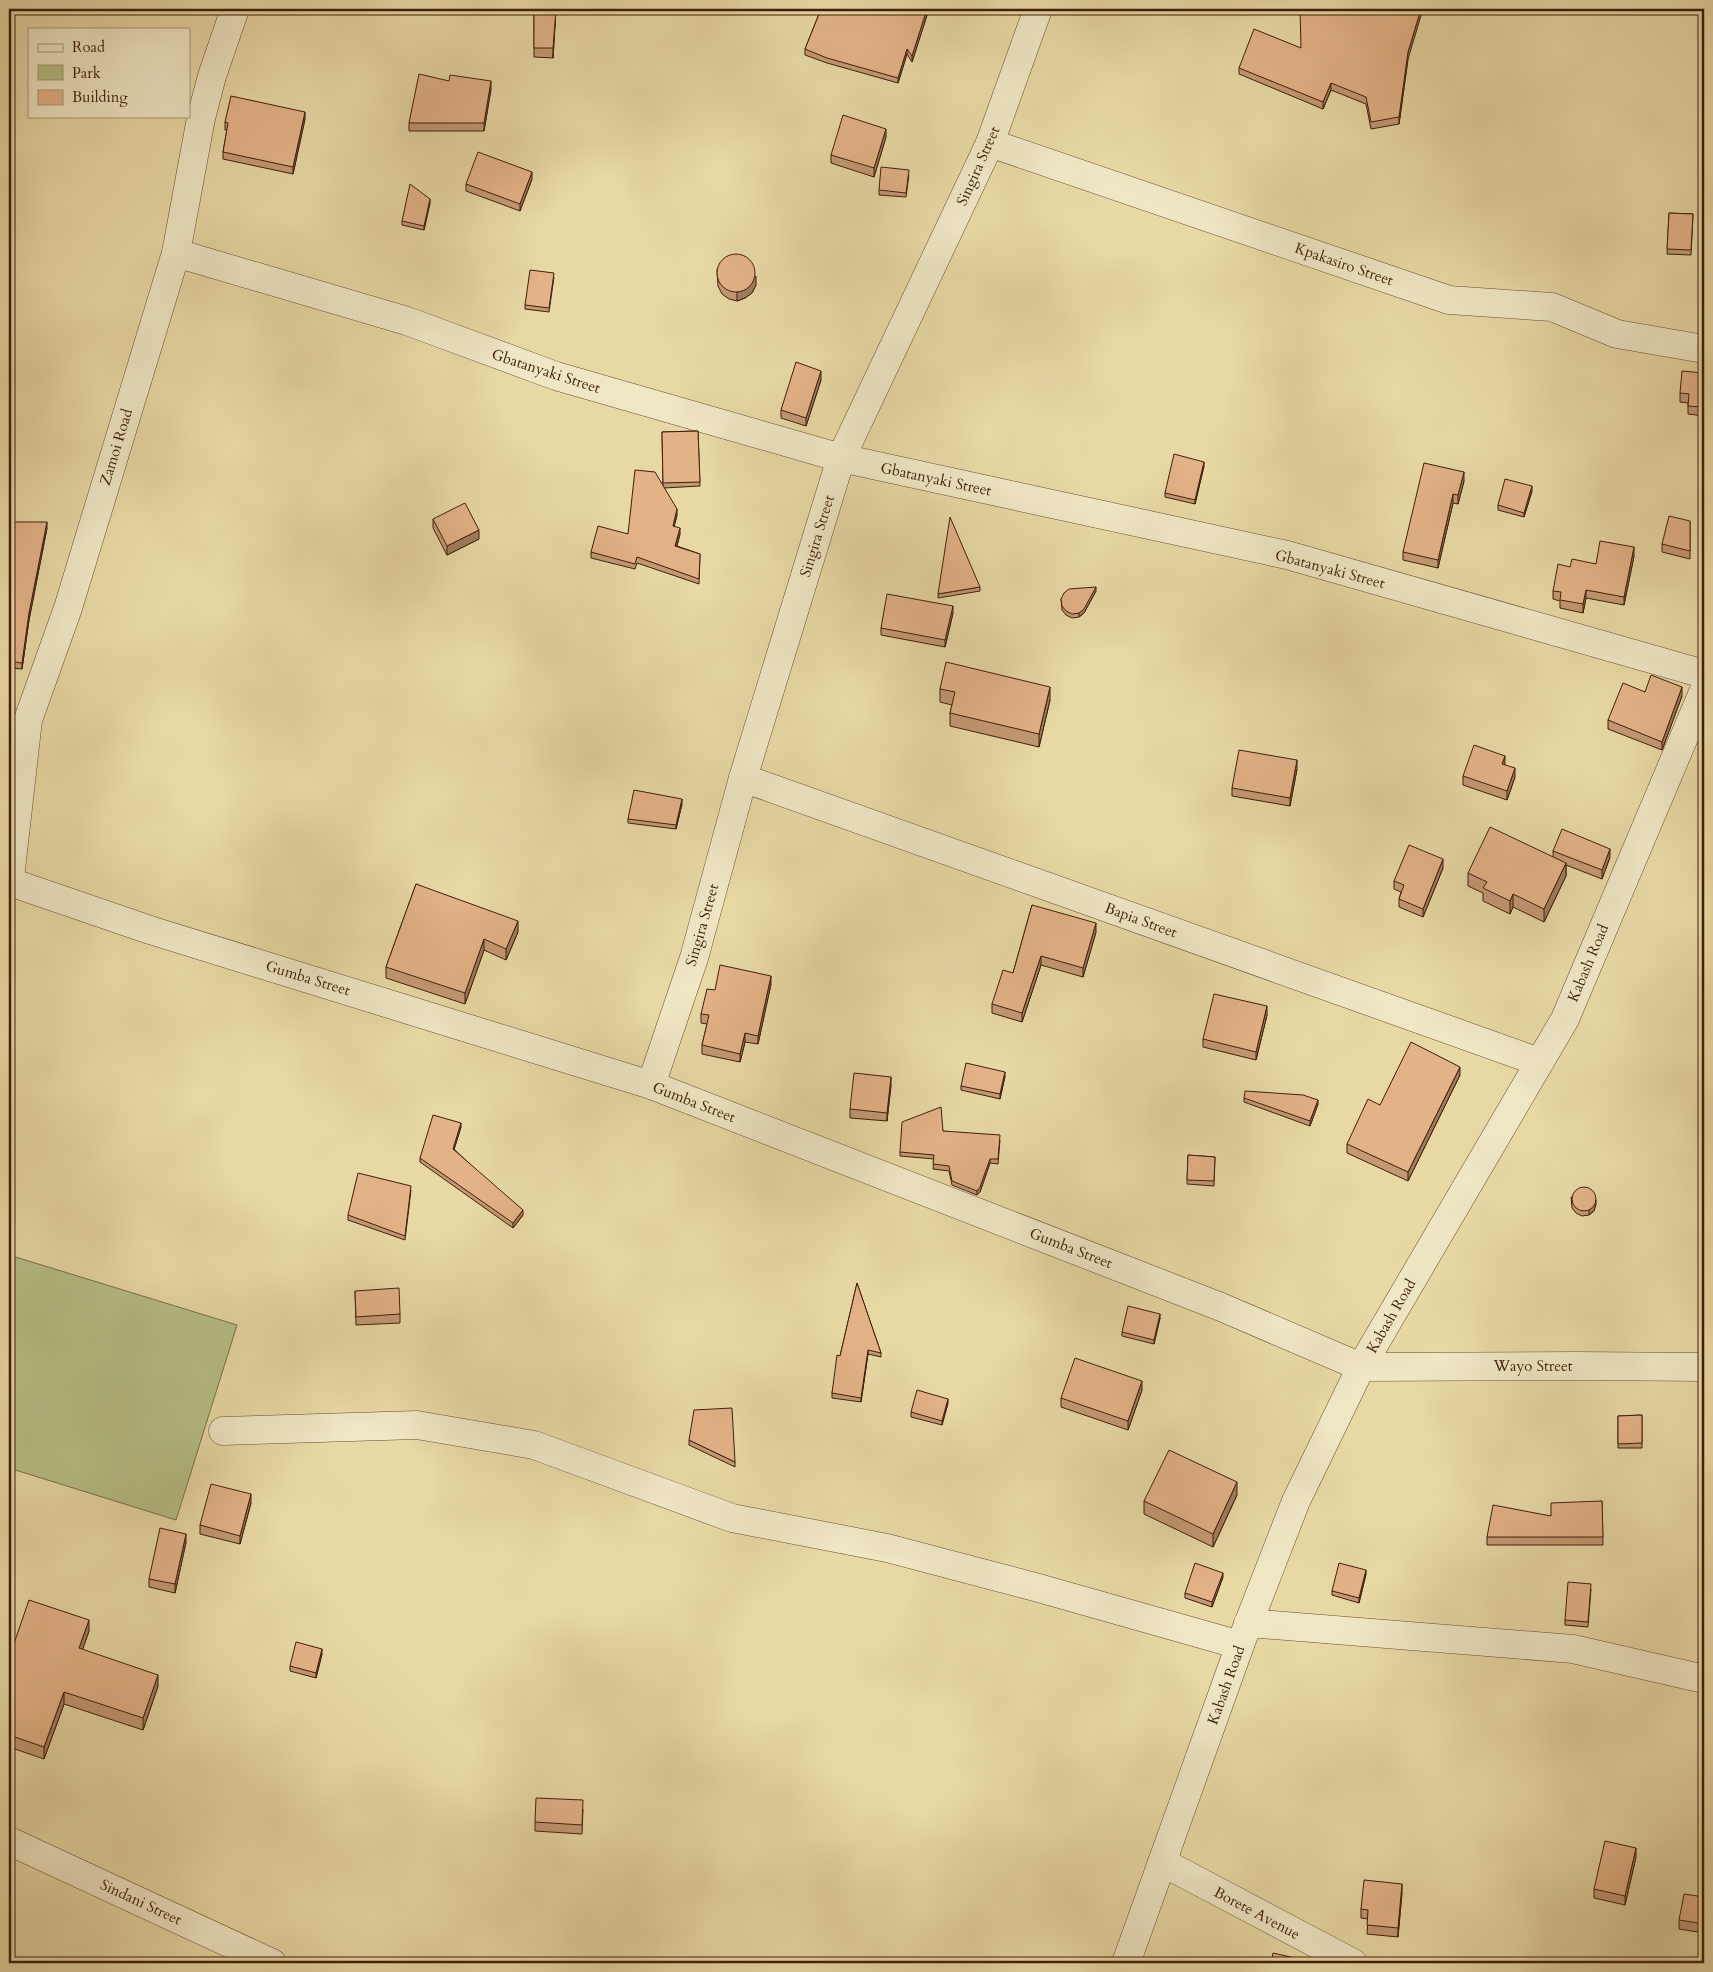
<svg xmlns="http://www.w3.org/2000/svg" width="1713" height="1972" font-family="Cardo,serif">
  <rect width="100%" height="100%" fill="#e7d8a4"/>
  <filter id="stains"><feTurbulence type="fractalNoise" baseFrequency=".004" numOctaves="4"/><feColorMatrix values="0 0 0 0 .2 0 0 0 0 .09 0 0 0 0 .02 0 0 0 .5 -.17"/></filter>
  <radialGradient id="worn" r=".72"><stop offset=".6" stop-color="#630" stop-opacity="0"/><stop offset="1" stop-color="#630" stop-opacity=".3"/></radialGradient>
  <path fill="#b6bf85" stroke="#7a6e48" d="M9 1255 237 1325 176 1520 9 1468Z"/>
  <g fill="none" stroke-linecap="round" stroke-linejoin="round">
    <defs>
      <g id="minor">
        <path d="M990 143 1449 300 1552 307 1617 334 1704 349"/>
        <path d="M176 253 407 321 556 376 841 458 1287 555 1704 674"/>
        <path d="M743 778 1539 1062"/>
        <path d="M10 882 150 930 651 1085 1221 1307 1361 1367 1578 1366 1704 1367"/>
        <path d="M9 887 28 720 68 608 176 253 201 118 212 76 235 9"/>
        <path d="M651 1085 694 958 743 778 841 458 990 143 1038 9"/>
        <path d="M223 1431 417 1425 534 1445 732 1518 887 1548 1035 1587 1240 1645"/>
        <path d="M1248 1623 1573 1649 1704 1679"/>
        <path d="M9 1841 272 1963"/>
        <path d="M1162 1862 1353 1963"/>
        <path d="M1126 1963 1240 1645 1296 1501 1361 1367 1565 1019 1704 690"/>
      </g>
    </defs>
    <use href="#minor" stroke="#694c31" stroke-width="29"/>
    <use href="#minor" stroke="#efe6c4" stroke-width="28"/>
  </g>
  <g fill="#c39974" stroke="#3f1e0b">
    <path d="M534 9H556L553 58 534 57Z"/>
    <path d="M821 9H929L912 62 907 54 898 83 827 63 805 55V49Z"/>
    <path d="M1700 50H1704V79L1699 78Z"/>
    <path d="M1408 59 1399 124 1371 129 1366 104 1331 90 1323 109 1239 74V68Z"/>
    <path d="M449 81 491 89 484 131H409V123Z"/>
    <path d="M305 119 293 174 223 159V152L227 130H225V122Z"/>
    <path d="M886 137 874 177 831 163V155Z"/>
    <path d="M909 175 906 197 879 195V190Z"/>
    <path d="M532 179 520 211 466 191V184Z"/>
    <path d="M430 203 424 230 402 225V221Z"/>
    <path d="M1669 213 1693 214 1691 255 1667 254Z"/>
    <path d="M717 269 756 285 752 293 745 298 737 301 729 299 722 294 718 286Z"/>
    <path d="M554 277 549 312 525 309V305Z"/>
    <path d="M1704 373V416L1688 414V403L1680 402V393Z"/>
    <path d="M821 380 806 426 781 418V410Z"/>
    <path d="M698 431 700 486 664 488 677 515 674 526 680 534 677 546 700 554 699 584 637 563 635 569 591 558V552L628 534 663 487 662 432Z"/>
    <path d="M1204 466 1195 504 1165 497V493Z"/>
    <path d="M1464 481 1458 504 1453 503 1438 568 1403 560V552Z"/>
    <path d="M1532 491 1524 517 1498 510V505Z"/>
    <path d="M433 519 479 539 447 555 433 528Z"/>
    <path d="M1690 521V559L1662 552V544Z"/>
    <path d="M9 524 47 528 29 620 22 669 9 668Z"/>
    <path d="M1634 556 1624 605 1586 598 1583 613 1560 608V601L1553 599V591L1570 567 1596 564Z"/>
    <path d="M980 587V591L938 598V594Z"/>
    <path d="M1096 591 1084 613 1079 617 1072 618 1066 615 1062 610 1061 599Z"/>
    <path d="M953 613 945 647 881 635V628Z"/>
    <path d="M940 689 1050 700 1039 747 950 726V713L952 705 940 702Z"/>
    <path d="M1645 692 1682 696 1662 750 1608 729V720Z"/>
    <path d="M1297 769 1290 806 1232 796V788Z"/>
    <path d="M1463 776 1515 777 1507 800 1463 785Z"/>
    <path d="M682 804 676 829 628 823V819Z"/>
    <path d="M1553 851 1610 857 1602 879 1566 865V876L1544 922 1513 907 1510 914 1483 901V893L1468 886V873L1553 857Z"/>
    <path d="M1443 868 1423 917 1399 907V899L1401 892 1394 889V881Z"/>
    <path d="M416 884 518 932 506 960 484 950 465 1004 386 978V967Z"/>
    <path d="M1032 905 1096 932 1083 977 1041 965 1022 1022 992 1013V1004L1013 973Z"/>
    <path d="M771 984 758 1044 745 1042 740 1062 702 1054V1045L707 1024 701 1023V1014L715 990Z"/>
    <path d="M1267 1015 1256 1060 1203 1047V1039Z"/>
    <path d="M1460 1075 1408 1181 1347 1153V1144L1380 1105Z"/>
    <path d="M1005 1076 1000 1099 961 1090V1086Z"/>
    <path d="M891 1085 887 1121 850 1118V1109Z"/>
    <path d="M1244 1098 1318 1104 1310 1126 1244 1102Z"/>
    <path d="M461 1127 454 1149 523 1215 513 1228 420 1162V1158Z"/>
    <path d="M943 1131 1000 1140 998 1164 990 1163 980 1192 977 1195 952 1185 949 1171 933 1169 934 1159 900 1156V1152Z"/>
    <path d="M1188 1155 1215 1157 1214 1186 1187 1184Z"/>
    <path d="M411 1190 405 1240 348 1220V1215Z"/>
    <path d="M1571 1197 1596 1204 1594 1211 1589 1215 1582 1216 1576 1213 1572 1208Z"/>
    <path d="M857 1283 881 1353V1357L868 1354 861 1402 832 1398V1393L840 1356Z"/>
    <path d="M355 1291 400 1314V1323L356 1325Z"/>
    <path d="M1160 1318 1154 1344 1122 1336V1332Z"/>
    <path d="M1142 1390 1128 1430 1061 1407V1398Z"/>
    <path d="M948 1403 942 1425 911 1417V1412Z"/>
    <path d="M1642 1415V1448H1618V1416Z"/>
    <path d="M689 1440 735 1462V1467L689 1445Z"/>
    <path d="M1237 1495 1213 1547 1144 1514V1501Z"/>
    <path d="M1602 1501 1603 1545H1487V1537L1551 1516Z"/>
    <path d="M251 1503 240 1544 200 1534V1525Z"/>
    <path d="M186 1542 175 1593 149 1587V1579Z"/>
    <path d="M1366 1574 1359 1603 1332 1595V1591Z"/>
    <path d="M1223 1577 1212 1607 1185 1598V1593Z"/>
    <path d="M1591 1589 1588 1627 1565 1625V1620Z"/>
    <path d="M89 1631 82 1650 158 1686 143 1730 64 1704 44 1759 9 1747V1658Z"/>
    <path d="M322 1654 316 1678 290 1671V1666Z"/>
    <path d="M583 1809 582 1834 535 1831V1822Z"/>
    <path d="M1636 1857 1625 1905 1594 1898V1889Z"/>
    <path d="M1402 1892 1398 1937 1367 1934 1368 1919 1361 1918V1909Z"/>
    <path d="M1704 1897V1933L1679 1929V1920Z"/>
  </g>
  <g fill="#9f7d5e" stroke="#3f1e0b">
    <path d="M556 9 553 58V48Z"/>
    <path d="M927 9H929L912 62V56Z"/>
    <path d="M1421 9H1423L1408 59 1399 124V117L1408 52Z"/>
    <path d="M907 49V54L898 83V78Z"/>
    <path d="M491 81V89L484 131V123Z"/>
    <path d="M1331 83V90L1323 109V102Z"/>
    <path d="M305 112V119L293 174V167Z"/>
    <path d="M886 129V137L874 177V168Z"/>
    <path d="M532 172V179L520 211V204Z"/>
    <path d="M430 199V203L424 230V226Z"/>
    <path d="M756 276V285L752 293 745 298 737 301V292Z"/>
    <path d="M821 371V380L806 426V418Z"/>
    <path d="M1204 462V466L1195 504V500Z"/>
    <path d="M1464 472V481L1458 504V495Z"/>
    <path d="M1532 486V491L1524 517V513Z"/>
    <path d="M1453 494V503L1438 568V560Z"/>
    <path d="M677 509V515L673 532V526Z"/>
    <path d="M47 522V528L29 620 22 669V663L29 613Z"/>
    <path d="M680 528V534L675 552V546Z"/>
    <path d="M479 530V539L447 555V546Z"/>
    <path d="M1634 547V556L1624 605V597Z"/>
    <path d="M1096 587V591L1084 613 1079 617V613Z"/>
    <path d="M1586 590V598L1583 613V604Z"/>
    <path d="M953 606V613L945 647V640Z"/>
    <path d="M1050 687V700L1039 747V734Z"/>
    <path d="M1682 687V696L1662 750V742Z"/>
    <path d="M1505 756V765L1502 764Z"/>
    <path d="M1297 760V769L1290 806V798Z"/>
    <path d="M1515 768V777L1507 800V791Z"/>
    <path d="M682 799V804L676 829V825Z"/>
    <path d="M1610 849V857L1602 879V870Z"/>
    <path d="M1443 859V868L1423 917V909Z"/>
    <path d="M1566 863V876L1544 922V909Z"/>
    <path d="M1513 894V907L1510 914V901Z"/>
    <path d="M518 921V932L506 960V949Z"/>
    <path d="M1096 923V932L1083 977V968Z"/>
    <path d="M484 939V950L465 1004V993Z"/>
    <path d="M1041 956V965L1022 1022V1013Z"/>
    <path d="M771 976V984L758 1044V1036Z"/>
    <path d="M1267 1006V1015L1256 1060V1052Z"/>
    <path d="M745 1033V1042L740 1062V1054Z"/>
    <path d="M1460 1067V1075L1408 1181V1172Z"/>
    <path d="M1005 1072V1076L1000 1099V1094Z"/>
    <path d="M891 1077V1085L887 1121V1113Z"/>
    <path d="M1318 1100V1104L1310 1126V1121Z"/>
    <path d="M461 1123V1127L453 1153V1149Z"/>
    <path d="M990 1159V1163L980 1192 977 1195V1191Z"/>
    <path d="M1596 1200V1204L1594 1211 1589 1215V1210Z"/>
    <path d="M523 1210V1215L513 1228V1223Z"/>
    <path d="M1160 1314V1318L1154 1344V1340Z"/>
    <path d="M868 1350V1354L861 1402V1398Z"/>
    <path d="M1142 1381V1390L1128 1430V1421Z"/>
    <path d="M948 1399V1403L942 1425V1421Z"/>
    <path d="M1237 1482V1495L1213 1547V1534Z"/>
    <path d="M251 1494V1503L240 1544V1536Z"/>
    <path d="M186 1534V1542L175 1593V1584Z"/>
    <path d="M1366 1570V1574L1359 1603V1598Z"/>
    <path d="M1223 1573V1577L1212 1607V1602Z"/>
    <path d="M89 1620V1631L79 1660V1648Z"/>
    <path d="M322 1649V1654L316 1678V1673Z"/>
    <path d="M158 1675V1686L143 1730V1718Z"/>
    <path d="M64 1692V1704L44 1759V1747Z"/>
    <path d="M1636 1848V1857L1625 1905V1896Z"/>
    <path d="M1402 1884V1892L1398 1937V1928Z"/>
  </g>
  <g fill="#e3b287" stroke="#3f1e0b">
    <path d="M534 9H556L553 48H534Z"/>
    <path d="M821 9H927L912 56 907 49 898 78 827 58 805 49Z"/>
    <path d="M1300 9H1421L1408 52 1399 117 1371 122 1366 97 1331 83 1323 102 1239 68 1254 29 1301 48Z"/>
    <path d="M1700 50H1704V74H1699Z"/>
    <path d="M419 74 449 81 450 75 491 81 484 123H409Z"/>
    <path d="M231 96 305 112 293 167 223 152 228 123 225 122Z"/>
    <path d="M843 115 886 129 874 168 831 155Z"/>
    <path d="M478 152 532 172 520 204 466 184Z"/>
    <path d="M881 167 909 170 906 193 879 190Z"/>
    <path d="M410 184 430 199 424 226 402 221Z"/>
    <path d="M1669 213 1693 214 1691 250 1667 249Z"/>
    <circle cx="736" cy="273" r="19"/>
    <path d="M530 270 554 273 549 308 525 305Z"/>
    <path d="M796 362 821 371 806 418 781 410Z"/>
    <path d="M1682 371 1704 373V407L1688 406 1689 394 1680 393Z"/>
    <path d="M698 431 700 482 663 483 662 432Z"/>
    <path d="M1174 454 1204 462 1195 500 1165 493Z"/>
    <path d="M1424 463 1464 472 1458 495 1453 494 1438 560 1403 552Z"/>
    <path d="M635 470 655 472 677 509 673 526 680 528 675 546 700 554 699 579 637 557 635 564 591 552 598 526 628 534Z"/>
    <path d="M1505 479 1532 486 1524 513 1498 505Z"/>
    <path d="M465 503 479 530 447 546 433 519Z"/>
    <path d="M1669 516 1690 521V551L1662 544Z"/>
    <path d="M950 517 980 587 938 594Z"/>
    <path d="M9 522H47L29 613 22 663 9 661Z"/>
    <path d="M1600 541 1634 547 1624 597 1586 590 1583 604 1560 600 1561 592 1553 591 1558 564 1570 567 1572 559 1596 564Z"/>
    <path d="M1096 587 1084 609 1079 613 1072 614 1066 611 1062 606 1061 599 1064 593 1069 589Z"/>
    <path d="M887 594 953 606 945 640 881 628Z"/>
    <path d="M946 662 1050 687 1039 734 950 713 955 692 940 689Z"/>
    <path d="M1651 675 1682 687 1662 742 1608 720 1623 683 1645 692Z"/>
    <path d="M1474 745 1505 756 1502 764 1515 768 1507 791 1463 776Z"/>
    <path d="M1239 750 1297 760 1290 798 1232 788Z"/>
    <path d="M634 790 682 799 676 825 628 819Z"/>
    <path d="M1490 827 1566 863 1544 909 1513 894 1510 901 1483 888 1487 882 1468 873Z"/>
    <path d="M1562 829 1610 849 1602 870 1553 851Z"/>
    <path d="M1409 845 1443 859 1423 909 1399 899 1404 885 1394 881Z"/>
    <path d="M416 884 518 921 506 949 484 939 465 993 386 967Z"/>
    <path d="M1032 905 1096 923 1083 968 1041 956 1022 1013 992 1004 1003 970 1013 973Z"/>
    <path d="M720 965 771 976 758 1036 745 1033 740 1054 702 1045 709 1015 701 1014 707 989 715 990Z"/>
    <path d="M1214 994 1267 1006 1256 1052 1203 1039Z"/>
    <path d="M1411 1042 1460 1067 1408 1172 1347 1144 1368 1099 1380 1105Z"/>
    <path d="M966 1063 1005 1072 1000 1094 961 1086Z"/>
    <path d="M854 1073 891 1077 887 1113 850 1109Z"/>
    <path d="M1245 1091 1303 1095 1318 1100 1310 1121 1244 1098Z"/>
    <path d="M941 1107 943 1131 1000 1135 998 1159H990L980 1187 977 1191 952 1181 949 1166 933 1164 934 1155 900 1152 902 1122Z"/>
    <path d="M433 1115 461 1123 453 1149 523 1210 513 1223 420 1158Z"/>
    <path d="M1188 1155 1215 1157 1214 1181 1187 1180Z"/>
    <path d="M358 1173 411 1186 405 1236 348 1215Z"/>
    <circle cx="1584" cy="1199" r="12"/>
    <path d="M857 1283 881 1353 868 1350 861 1398 832 1393 837 1355 840 1356Z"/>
    <path d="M399 1288 400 1314 356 1317 355 1291Z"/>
    <path d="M1128 1306 1160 1314 1154 1340 1122 1332Z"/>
    <path d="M1075 1358 1142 1381 1128 1421 1061 1398Z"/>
    <path d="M917 1390 948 1399 942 1421 911 1412Z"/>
    <path d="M732 1408 735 1462 689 1440 694 1410Z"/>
    <path d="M1642 1415V1443L1618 1444V1416Z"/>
    <path d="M1169 1450 1237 1482 1213 1534 1144 1501Z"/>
    <path d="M211 1484 251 1494 240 1536 200 1525Z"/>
    <path d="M1602 1501 1603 1537H1487L1493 1505 1551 1516V1503Z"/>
    <path d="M160 1528 186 1534 175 1584 149 1579Z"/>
    <path d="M1195 1563 1223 1573 1212 1602 1185 1593Z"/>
    <path d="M1339 1563 1366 1570 1359 1598 1332 1591Z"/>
    <path d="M1568 1582 1591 1584 1588 1622 1565 1620Z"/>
    <path d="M29 1600 89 1620 79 1648 158 1675 143 1718 64 1692 44 1747 9 1735V1658Z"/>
    <path d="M296 1642 322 1649 316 1673 290 1666Z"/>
    <path d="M536 1798 583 1800 582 1825 535 1822Z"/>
    <path d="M1605 1841 1636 1848 1625 1896 1594 1889Z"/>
    <path d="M1364 1880 1402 1884 1398 1928 1367 1925 1368 1910 1361 1909Z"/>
    <path d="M1684 1894 1704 1897V1924L1679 1920Z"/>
    <path d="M1273 1953 1304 1960 1303 1963H1271Z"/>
  </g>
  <g text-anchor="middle" stroke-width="4" stroke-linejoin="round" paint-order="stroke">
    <g font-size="15" fill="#3f1e0b" stroke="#efe6c4">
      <text transform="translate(978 166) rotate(-66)" y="5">Singira Street</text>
      <text transform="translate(1344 264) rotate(19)" y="5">Kpakasiro Street</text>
      <text transform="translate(546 371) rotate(18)" y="5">Gbatanyaki Street</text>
      <text transform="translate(116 447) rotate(-73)" y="5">Zamoi Road</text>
      <text transform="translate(936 479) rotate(12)" y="5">Gbatanyaki Street</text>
      <text transform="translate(817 536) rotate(-73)" y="5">Singira Street</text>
      <text transform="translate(1330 569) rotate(15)" y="5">Gbatanyaki Street</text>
      <text transform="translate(1141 920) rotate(20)" y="5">Bapia Street</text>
      <text transform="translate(702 925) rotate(-74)" y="5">Singira Street</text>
      <text transform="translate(1588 963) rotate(-67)" y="5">Kabash Road</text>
      <text transform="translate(308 978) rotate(17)" y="5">Gumba Street</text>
      <text transform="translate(694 1102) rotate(21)" y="5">Gumba Street</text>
      <text transform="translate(1071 1248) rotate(21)" y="5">Gumba Street</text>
      <text transform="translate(1391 1316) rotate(-60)" y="5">Kabash Road</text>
      <text x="1533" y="1371">Wayo Street</text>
      <text transform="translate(1226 1685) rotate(-70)" y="5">Kabash Road</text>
      <text transform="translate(141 1902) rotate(25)" y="5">Sindani Street</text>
      <text transform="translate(1257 1913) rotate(28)" y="5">Borete Avenue</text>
    </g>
  </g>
  <rect width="1713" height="1972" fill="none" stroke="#e7d8a4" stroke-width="30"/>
  <rect x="10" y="10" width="1693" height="1952" fill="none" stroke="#3f1e0b" stroke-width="2.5"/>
  <rect x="15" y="15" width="1683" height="1942" fill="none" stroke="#3f1e0b"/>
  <rect x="28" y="28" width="162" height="90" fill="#efe6c4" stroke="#a9967a"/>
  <rect x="38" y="44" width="25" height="8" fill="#efe6c4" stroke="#a9967a"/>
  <text x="72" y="52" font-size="15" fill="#3f1e0b">Road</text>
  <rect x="38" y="65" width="25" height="15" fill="#b6bf85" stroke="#a9967a"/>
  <text x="72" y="78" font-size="15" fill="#3f1e0b">Park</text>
  <rect x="38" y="90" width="25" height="15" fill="#e3b287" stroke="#a9967a"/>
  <text x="72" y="102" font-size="15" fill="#3f1e0b">Building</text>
  <rect width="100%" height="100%" filter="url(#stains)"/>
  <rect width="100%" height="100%" fill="url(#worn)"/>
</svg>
